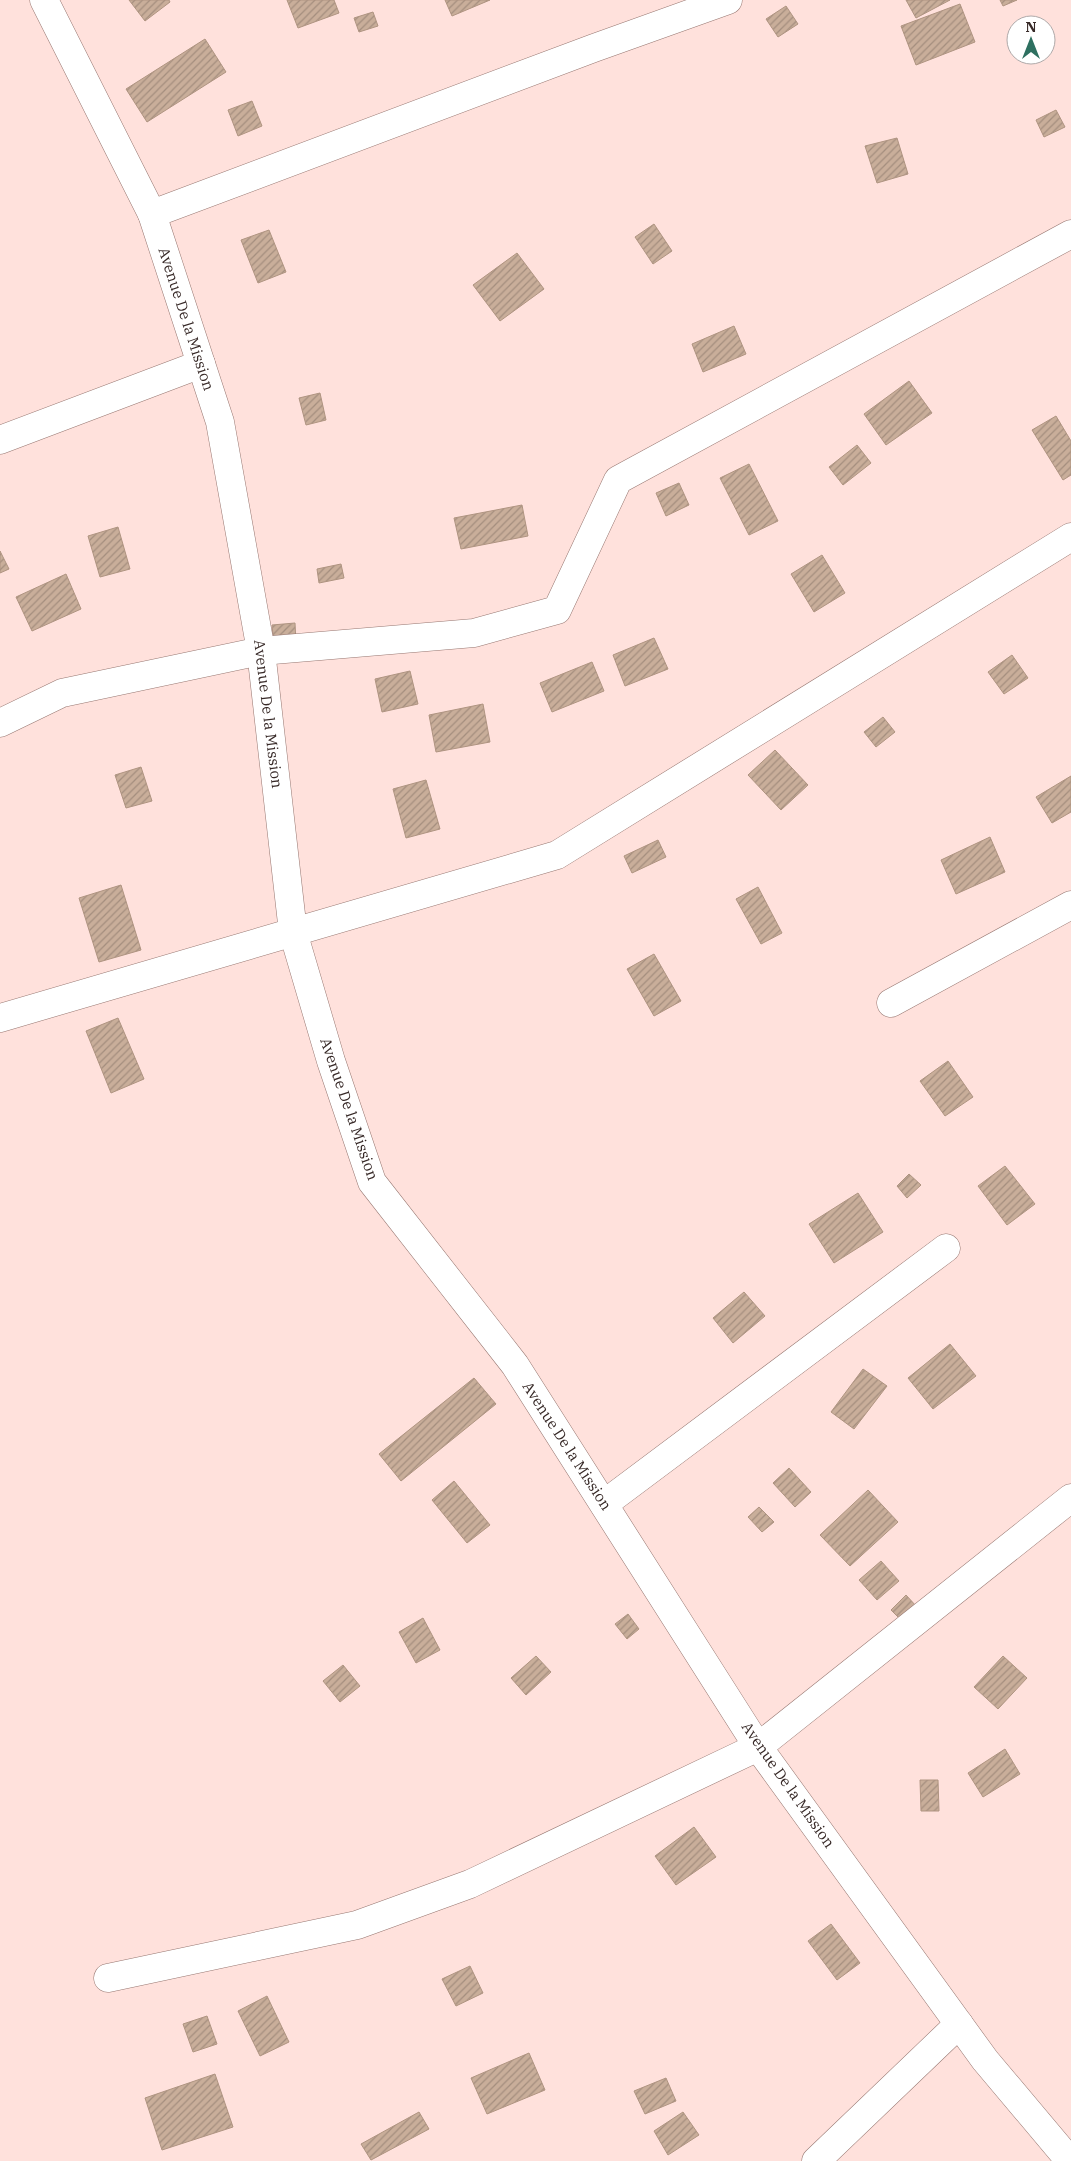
<svg xmlns="http://www.w3.org/2000/svg" width="1071" height="2161" font-family="'IBM Plex Serif',serif">
  <defs>
    <pattern id="building-hatch" width="6" height="6" patternUnits="userSpaceOnUse" patternTransform="scale(1.25)"><rect width="6" height="6" fill="#c9ae9a"/><path d="M-1 1l2-2M0 6l6-6M5 7l2-2" fill="none" stroke="#a48e7e"/></pattern>
  </defs>
  <rect width="100%" height="100%" fill="#ffe1dc"/>
  <g fill="url(#building-hatch)" stroke="#af9481">
    <path d="M129 0H169L170 2 145 21Z"/>
    <path d="M287 0H334L339 13 298 28Z"/>
    <path d="M445 0H490L452 16Z"/>
    <path d="M906 0H950L916 18Z"/>
    <path d="M1000 0H1017L1003 6Z"/>
    <path d="M960 4 975 42 916 65 901 26Z"/>
    <path d="M786 6 798 24 778 37 766 19Z"/>
    <path d="M373 12 378 26 359 32 354 18Z"/>
    <path d="M205 39 226 72 147 122 126 89Z"/>
    <path d="M252 101 262 126 238 136 228 110Z"/>
    <path d="M1056 110 1065 127 1044 137 1036 120Z"/>
    <path d="M897 138 908 174 877 183 865 146Z"/>
    <path d="M654 224 672 251 653 264 635 237Z"/>
    <path d="M269 230 286 272 258 283 241 240Z"/>
    <path d="M517 253 544 289 500 321 473 285Z"/>
    <path d="M734 326 746 354 703 372 692 344Z"/>
    <path d="M909 381 932 413 886 445 864 414Z"/>
    <path d="M320 393 326 420 306 425 299 398Z"/>
    <path d="M1056 416 1071 441V475L1063 480 1032 430Z"/>
    <path d="M857 445 871 463 843 485 829 467Z"/>
    <path d="M749 464 778 521 749 535 720 478Z"/>
    <path d="M679 483 689 505 666 516 656 493Z"/>
    <path d="M522 505 528 536 461 549 454 518Z"/>
    <path d="M118 527 130 569 100 577 88 536Z"/>
    <path d="M0 551 9 569 0 573Z"/>
    <path d="M822 555 845 593 814 612 791 574Z"/>
    <path d="M341 564 344 578 319 583 317 569Z"/>
    <path d="M66 574 81 609 32 631 16 597Z"/>
    <path d="M295 623 296 643 274 645 272 625Z"/>
    <path d="M654 638 668 669 625 686 613 655Z"/>
    <path d="M1012 655 1028 678 1004 694 988 672Z"/>
    <path d="M592 662 604 691 552 712 540 683Z"/>
    <path d="M410 671 418 704 382 712 375 679Z"/>
    <path d="M483 704 490 742 436 752 429 715Z"/>
    <path d="M883 717 895 732 876 747 864 732Z"/>
    <path d="M775 750 808 785 781 810 748 775Z"/>
    <path d="M141 767 152 801 126 808 115 775Z"/>
    <path d="M1071 776V812L1052 823 1036 797Z"/>
    <path d="M426 780 440 829 406 838 393 789Z"/>
    <path d="M990 837 1005 872 956 894 941 860Z"/>
    <path d="M658 840 666 857 632 873 624 856Z"/>
    <path d="M121 885 141 950 99 962 79 898Z"/>
    <path d="M758 887 782 933 761 944 736 899Z"/>
    <path d="M654 954 681 1001 654 1016 627 969Z"/>
    <path d="M118 1018 144 1079 111 1093 86 1031Z"/>
    <path d="M948 1061 973 1097 945 1116 920 1081Z"/>
    <path d="M1005 1166 1035 1204 1007 1225 978 1186Z"/>
    <path d="M909 1174 921 1185 907 1198 897 1186Z"/>
    <path d="M858 1193 883 1232 834 1263 809 1224Z"/>
    <path d="M744 1292 765 1316 733 1343 713 1318Z"/>
    <path d="M950 1344 976 1376 933 1409 908 1378Z"/>
    <path d="M863 1369 887 1386 854 1429 831 1412Z"/>
    <path d="M474 1378 496 1404 401 1481 379 1454Z"/>
    <path d="M789 1468 811 1492 795 1507 773 1483Z"/>
    <path d="M454 1481 490 1525 467 1543 432 1500Z"/>
    <path d="M868 1490 898 1522 850 1566 820 1535Z"/>
    <path d="M759 1507 774 1522 762 1532 748 1517Z"/>
    <path d="M881 1561 899 1581 877 1600 859 1580Z"/>
    <path d="M906 1595 917 1607 902 1621 891 1610Z"/>
    <path d="M628 1614 639 1629 627 1639 615 1624Z"/>
    <path d="M423 1618 440 1650 416 1663 399 1632Z"/>
    <path d="M536 1656 551 1672 526 1695 511 1678Z"/>
    <path d="M1003 1656 1027 1678 998 1709 974 1687Z"/>
    <path d="M343 1665 360 1686 340 1702 323 1681Z"/>
    <path d="M1005 1749 1020 1774 983 1797 968 1773Z"/>
    <path d="M920 1780H938L939 1811H921Z"/>
    <path d="M694 1827 716 1857 676 1885 655 1856Z"/>
    <path d="M831 1924 860 1963 837 1980 808 1941Z"/>
    <path d="M470 1966 483 1993 456 2006 442 1979Z"/>
    <path d="M267 1996 289 2042 260 2056 238 2011Z"/>
    <path d="M207 2016 217 2044 193 2052 183 2024Z"/>
    <path d="M529 2053 545 2090 487 2114 471 2078Z"/>
    <path d="M215 2074 233 2127 162 2150 145 2098Z"/>
    <path d="M666 2078 676 2101 645 2114 634 2091Z"/>
    <path d="M419 2112 429 2129 371 2160 361 2144Z"/>
    <path d="M683 2112 699 2135 668 2155 654 2131Z"/>
  </g>
  <g fill="none" stroke-linecap="round" stroke-linejoin="round">
    <defs>
      <g id="minor">
        <path d="M44 0 152 214 220 422 261 651 293 932 331 1061 372 1182 515 1365 758 1747 985 2060 1070 2161"/>
        <path d="M152 214 594 48 728 0"/>
        <path d="M0 440 201 364"/>
        <path d="M0 723 62 693 261 651 474 633 557 610 618 480 1071 234"/>
        <path d="M891 1003 1071 905"/>
        <path d="M0 1018 557 855 1071 537"/>
        <path d="M604 1504 946 1248"/>
        <path d="M108 1978 357 1925 470 1884 758 1747 1071 1498"/>
        <path d="M816 2161 959 2024"/>
      </g>
    </defs>
    <use href="#minor" stroke="#977771" stroke-width="29"/>
    <use href="#minor" stroke="#fff" stroke-width="28"/>
  </g>
  <g text-anchor="middle" stroke-width="5" stroke-linejoin="round" paint-order="stroke">
    <g font-size="15" fill="#372927" stroke="#fff">
      <text transform="translate(186 319) rotate(72)" y="5">Avenue De la Mission</text>
      <text transform="translate(268 714) rotate(83)" y="5">Avenue De la Mission</text>
      <text transform="translate(349 1109) rotate(71)" y="5">Avenue De la Mission</text>
      <text transform="translate(567 1446) rotate(57)" y="5">Avenue De la Mission</text>
      <text transform="translate(788 1785) rotate(55)" y="5">Avenue De la Mission</text>
    </g>
  </g>
  <g transform="translate(1031 40)"><circle r="24" fill="#ffffff" stroke="#afa9a9"/>
  <path d="M0-4L9 19L0 12L-9 19Z" fill="#2e7060"/>
  <text y="-8" font-size="14" font-weight="bold" text-anchor="middle" fill="#372927">N</text>
  </g>
</svg>
